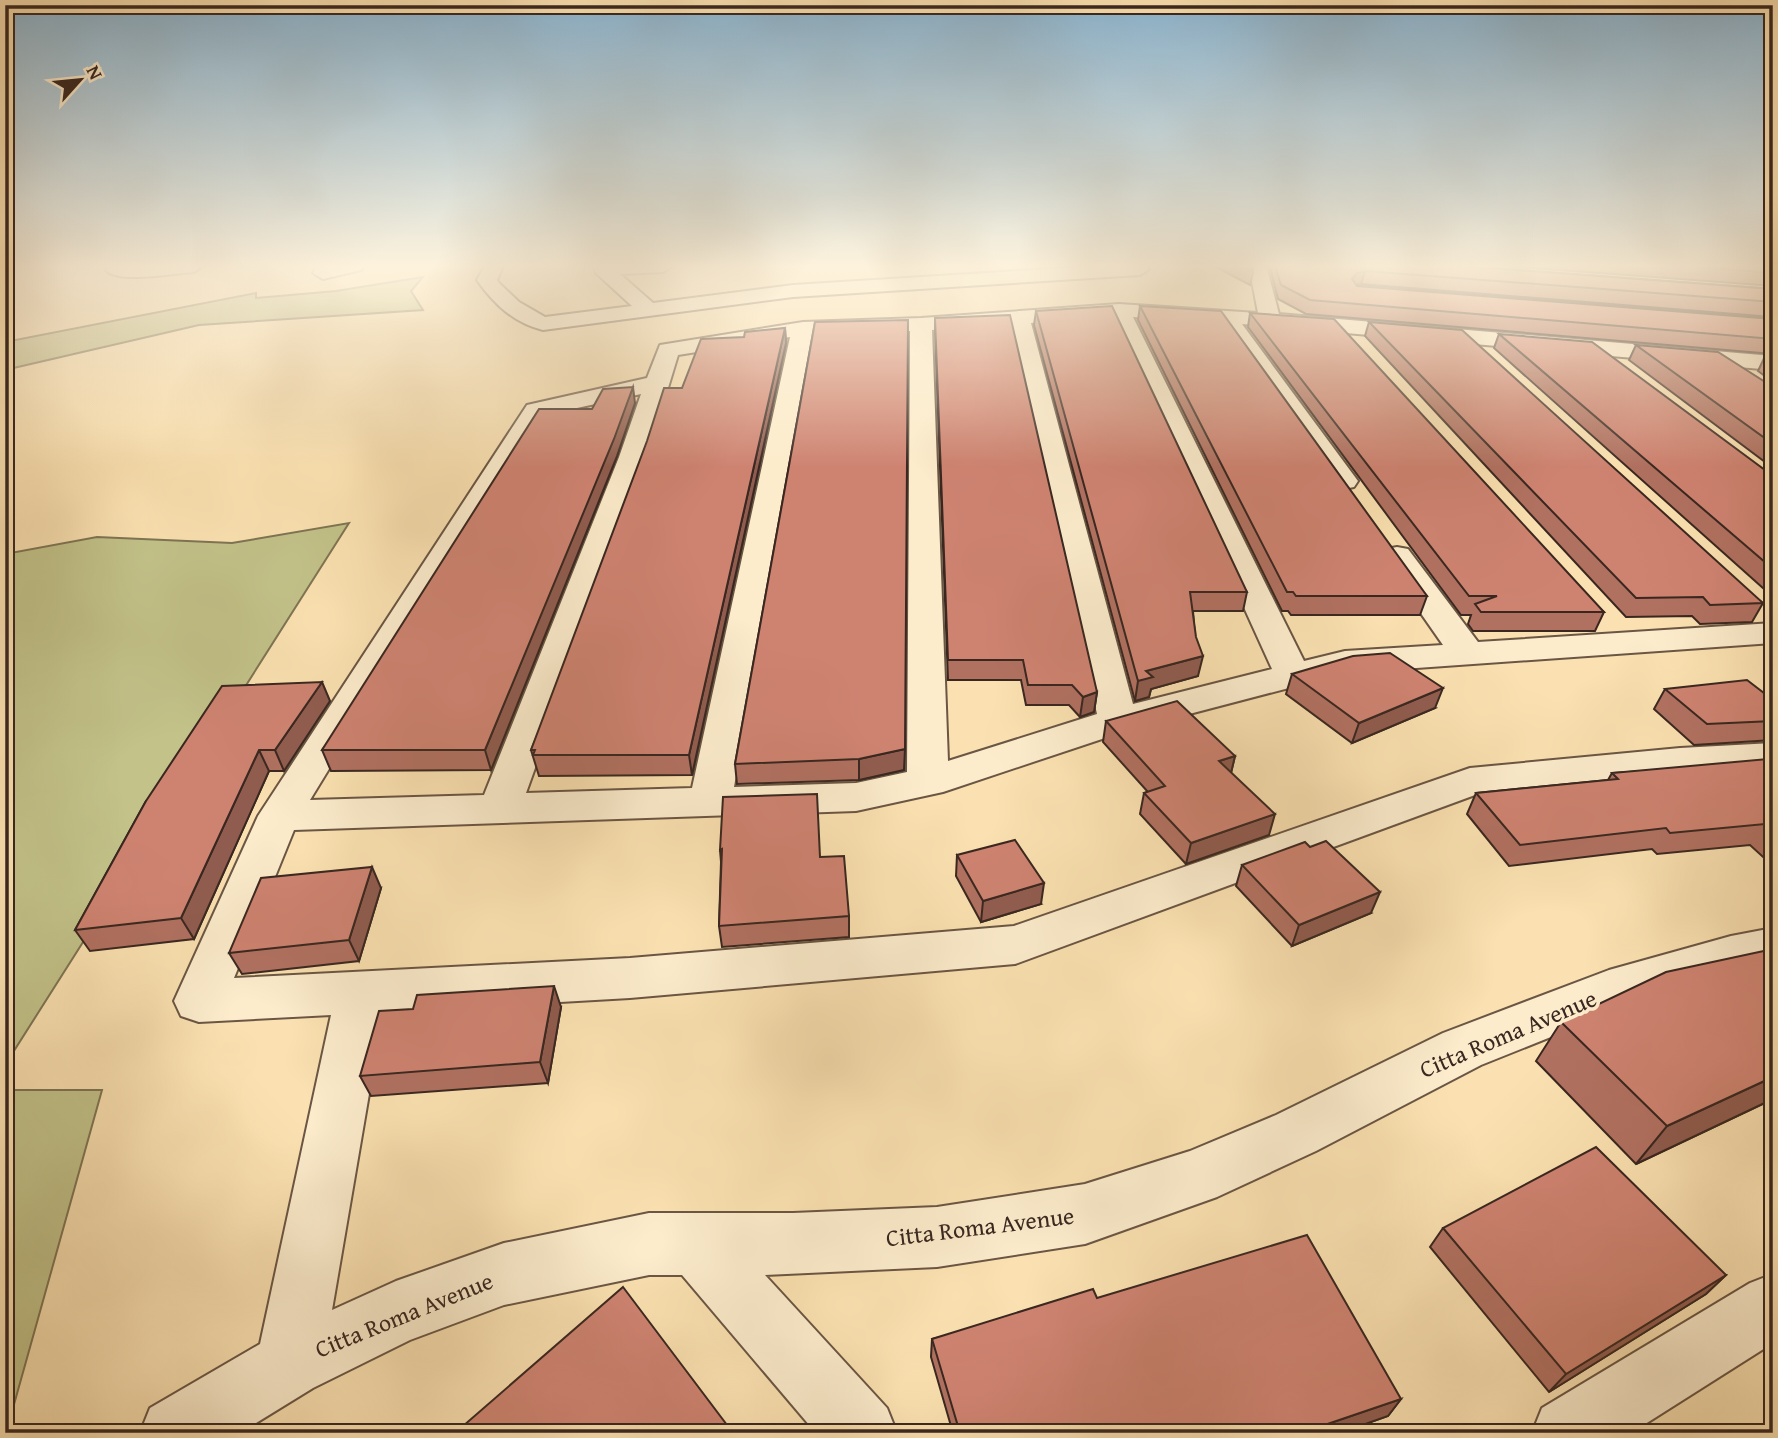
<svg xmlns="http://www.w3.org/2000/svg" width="1778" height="1438" font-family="'Gentium Book Plus',serif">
  <rect width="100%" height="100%" fill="#fbe1b1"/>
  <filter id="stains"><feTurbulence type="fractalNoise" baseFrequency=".00286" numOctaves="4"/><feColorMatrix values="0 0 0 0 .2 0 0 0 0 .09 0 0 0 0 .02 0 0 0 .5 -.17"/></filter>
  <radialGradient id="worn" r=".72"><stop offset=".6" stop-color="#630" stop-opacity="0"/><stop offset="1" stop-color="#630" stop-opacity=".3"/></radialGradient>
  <g fill="#c2c289" stroke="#7e7454" stroke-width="2">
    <path d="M423 277 411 291 423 310 199 325 5 370V342L256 293V298L336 291Z"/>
    <path d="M349 523 5 1065V554L97 537 232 543Z"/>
    <path d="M5 1090H102L6 1433H5Z"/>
  </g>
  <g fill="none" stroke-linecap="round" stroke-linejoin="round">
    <defs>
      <g id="minor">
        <path d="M108 266H203L194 272C175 273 117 284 106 270Z"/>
        <path d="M329 266H363L361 270 323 279 313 273 316 269Z"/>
        <path d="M485 266H503L497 280 499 283 519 302 545 317 632 306 596 273 594 266H672L663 272 620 274 653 303 793 285 1097 266H1147L1149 269 1140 275 793 297 543 330C514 323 494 304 477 280Z"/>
        <path d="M1239 266H1262L1267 269 1279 314 1773 356V370L1242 324 1358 481 1354 487 1344 489 1334 487 1220 323 1133 317 1304 661 1345 651 1443 645 1381 556 1386 549 1397 547 1408 549 1478 642 1773 623V643L1346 673 1132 729 943 792 856 811 294 830 234 978 630 958 1014 926 1470 768 1680 748 1773 743V769L1680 774 1475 795 1015 964 630 998 383 1012 332 1310 396 1281 504 1243 649 1213H793L937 1207 1085 1184 1190 1151 1276 1115 1443 1033 1609 970 1731 936 1773 928V966L1731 974 1638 1002 1481 1065 1316 1151 1217 1197 1085 1244 937 1267 765 1275 887 1408 897 1433H816L682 1275H649L504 1305 410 1340 313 1388 240 1433H140L150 1408 260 1344 331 1015 199 1022 181 1016 174 1001 258 816 527 405 647 378 660 345 803 322 921 318 1119 304 1258 313 1251 276ZM1112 317 1272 669 1133 704 1031 323ZM1010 324 1097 714 948 761 932 330ZM910 331 907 772 856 783 734 787 813 334ZM790 337 692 788 526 793 647 457 678 355ZM641 394 619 457 484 795 310 800 545 415Z"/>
        <path d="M1773 1274V1343L1631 1433H1532L1542 1408 1750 1283Z"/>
      </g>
    </defs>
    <use href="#minor" stroke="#6a5644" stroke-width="4"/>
    <use href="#minor" fill="#fceccc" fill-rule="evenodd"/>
  </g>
  <g fill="#b17161" stroke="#392720" stroke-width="2">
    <path d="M1214 266H1252L1253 272 1250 285Z"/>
    <path d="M1266 266H1462L1773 289V317L1361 284 1357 285 1773 319V354L1306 314 1278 299 1270 268Z"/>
    <path d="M1507 266H1773V286Z"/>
    <path d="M1140 306 1427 596 1420 615H1291L1288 611H1282L1138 320Z"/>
    <path d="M1036 311 1247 592 1243 611H1193L1198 676 1151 689 1149 697 1135 701 1034 325Z"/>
    <path d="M1250 313 1604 612 1595 631H1473L1468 624 1471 615H1461L1248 327Z"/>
    <path d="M935 318 1097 692 1094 712 1080 717 1069 705H1026L1021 680H948L935 332Z"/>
    <path d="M815 322 904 770 859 780 737 784 735 764Z"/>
    <path d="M1369 322 1763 603 1752 622 1700 624 1692 616 1626 617 1365 336Z"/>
    <path d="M785 328 786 343 692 775 539 776 531 750 682 388 744 337Z"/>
    <path d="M1499 334 1773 476V597L1494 348Z"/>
    <path d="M1636 345 1773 387V468L1629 360Z"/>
    <path d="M1765 356 1773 357V382L1758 371Z"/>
    <path d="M635 403 617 456 491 770 331 771 322 750 592 409Z"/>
    <path d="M1292 674 1435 708 1352 743 1286 694Z"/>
    <path d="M1665 689 1773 700V740L1694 745 1654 709Z"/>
    <path d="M330 701 284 771H269L194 939 90 951 75 930 146 801Z"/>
    <path d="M1106 721 1235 756 1231 773 1269 835 1186 864 1140 814 1144 793 1148 792 1103 742Z"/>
    <path d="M1773 763V866L1750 845 1657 854 1652 849 1509 866 1467 814 1476 793 1608 780 1612 773Z"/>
    <path d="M720 850 820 857 849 916V937L722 947 719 926 721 862Z"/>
    <path d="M957 855 1041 904 981 922 956 876Z"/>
    <path d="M1242 865 1371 913 1292 946 1236 886Z"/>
    <path d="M381 888 359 961 242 974 229 953Z"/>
    <path d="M1773 949V1099L1636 1164 1536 1061 1561 1022Z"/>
    <path d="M561 1007 548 1083 371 1096 360 1076Z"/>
    <path d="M1443 1228 1726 1275 1706 1294 1549 1392 1430 1247Z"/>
    <path d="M1097 1298 1401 1399 1388 1416 1340 1433H953L931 1357 932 1339Z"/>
  </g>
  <g fill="#905c4f" stroke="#392720" stroke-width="2">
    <path d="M1365 271 1361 284 1353 286 1352 279 1357 273Z"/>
    <path d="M785 328 786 343 692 775 689 755Z"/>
    <path d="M633 387 635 403 617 456 491 770 485 750Z"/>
    <path d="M1203 656 1198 676 1151 689 1149 697 1135 701 1138 681 1146 671Z"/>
    <path d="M322 682 330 701 284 771 275 750Z"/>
    <path d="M1443 688 1435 708 1352 743 1359 723Z"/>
    <path d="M1097 692 1094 712 1080 717 1083 697Z"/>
    <path d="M905 749 904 770 859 780V759Z"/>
    <path d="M259 750 269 771 194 939 181 918Z"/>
    <path d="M1235 756 1230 777 1219 761Z"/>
    <path d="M1275 814 1269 835 1186 864 1191 843Z"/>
    <path d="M372 867 381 888 359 961 349 940Z"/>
    <path d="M1044 883 1041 904 981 922 983 901Z"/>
    <path d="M1380 892 1371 913 1292 946 1299 925Z"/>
    <path d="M554 986 561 1007 548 1083 540 1062Z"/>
    <path d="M1773 1077V1099L1636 1164 1667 1126Z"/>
    <path d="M1726 1275 1706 1294 1549 1392 1566 1374Z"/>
    <path d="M1401 1399 1388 1416 1340 1433H1301Z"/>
  </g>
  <g fill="#ce8371" stroke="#392720" stroke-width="2">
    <path d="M1242 266H1252L1253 272Z"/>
    <path d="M1275 266H1462L1773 289V302L1365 271 1357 273 1352 279 1357 286 1773 319V339L1310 300 1281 285Z"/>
    <path d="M1685 266H1773V273Z"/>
    <path d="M1112 306 1247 592H1190L1196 637 1203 656 1146 671 1153 677 1138 681 1036 311Z"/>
    <path d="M1140 306 1221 311 1427 596H1296L1293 592H1287Z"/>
    <path d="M1250 313 1334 319 1604 612H1481L1475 604 1497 596H1469Z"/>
    <path d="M1010 315 1097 692 1083 697 1072 685H1028L1023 660H948L935 318Z"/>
    <path d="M908 320 905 749 859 759 735 764 815 322Z"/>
    <path d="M1369 322 1462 330 1763 603 1710 605 1703 597 1636 598Z"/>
    <path d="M785 328 689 755H533L535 750H531L647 441 664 388H682L701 339 744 337 745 332Z"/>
    <path d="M1499 334 1592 342 1773 476V569Z"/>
    <path d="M1636 345 1718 352 1773 387V444Z"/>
    <path d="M1765 356 1773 357V361Z"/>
    <path d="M633 387 614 439 485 750H322L539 409H592L603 389Z"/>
    <path d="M1390 653 1443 688 1359 723 1292 674 1353 656Z"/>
    <path d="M1747 680 1773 700V721L1707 724 1665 689Z"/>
    <path d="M322 682 275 750H259L181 918 75 930 146 801 222 686Z"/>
    <path d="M1177 701 1235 756 1219 761 1275 814 1191 843 1144 793 1165 786 1106 721Z"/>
    <path d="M1768 759 1773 763V831L1765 824 1670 833 1666 828 1520 845 1476 793 1618 779 1612 773Z"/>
    <path d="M817 794 820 857 844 856 849 916 719 926 722 849 720 850 723 797Z"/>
    <path d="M1015 840 1044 883 983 901 957 855Z"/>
    <path d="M1326 841 1380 892 1299 925 1242 865 1305 842 1310 847Z"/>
    <path d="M372 867 349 940 229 953 261 878Z"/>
    <path d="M1773 949V1077L1667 1126 1561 1022 1666 972Z"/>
    <path d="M554 986 540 1062 360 1076 379 1011 413 1009 417 995Z"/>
    <path d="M1596 1147 1726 1275 1566 1374 1443 1228Z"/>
    <path d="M1307 1235 1401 1399 1301 1433H960L932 1339 1093 1289 1097 1298Z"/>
    <path d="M623 1287 733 1433H455Z"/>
  </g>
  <linearGradient id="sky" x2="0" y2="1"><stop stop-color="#8cb7d4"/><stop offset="0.57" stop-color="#fdf2dc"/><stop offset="1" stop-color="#fdf2dc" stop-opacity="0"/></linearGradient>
  <rect width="1778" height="467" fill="url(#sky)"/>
  <g text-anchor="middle" stroke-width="7" stroke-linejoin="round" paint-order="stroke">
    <g font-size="24" fill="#392720" stroke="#fceccc">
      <text transform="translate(1508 1034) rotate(-23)" y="8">Citta Roma Avenue</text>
      <text transform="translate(980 1227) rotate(-7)" y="8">Citta Roma Avenue</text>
      <text transform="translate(404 1315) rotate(-22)" y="8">Citta Roma Avenue</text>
    </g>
  </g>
  <rect width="1778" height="1438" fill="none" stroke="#fbe1b1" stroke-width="28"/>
  <rect x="7" y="7" width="1764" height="1424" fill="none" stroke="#392720" stroke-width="3.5"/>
  <rect x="14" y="14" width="1750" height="1410" fill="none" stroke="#392720" stroke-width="2"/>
  <g transform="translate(80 80) rotate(63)" stroke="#fceccc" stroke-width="5" paint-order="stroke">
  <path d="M0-5L12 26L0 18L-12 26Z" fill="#392720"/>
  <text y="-10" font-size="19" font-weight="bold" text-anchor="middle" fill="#392720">N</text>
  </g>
  <rect width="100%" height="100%" filter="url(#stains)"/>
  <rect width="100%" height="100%" fill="url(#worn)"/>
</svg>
